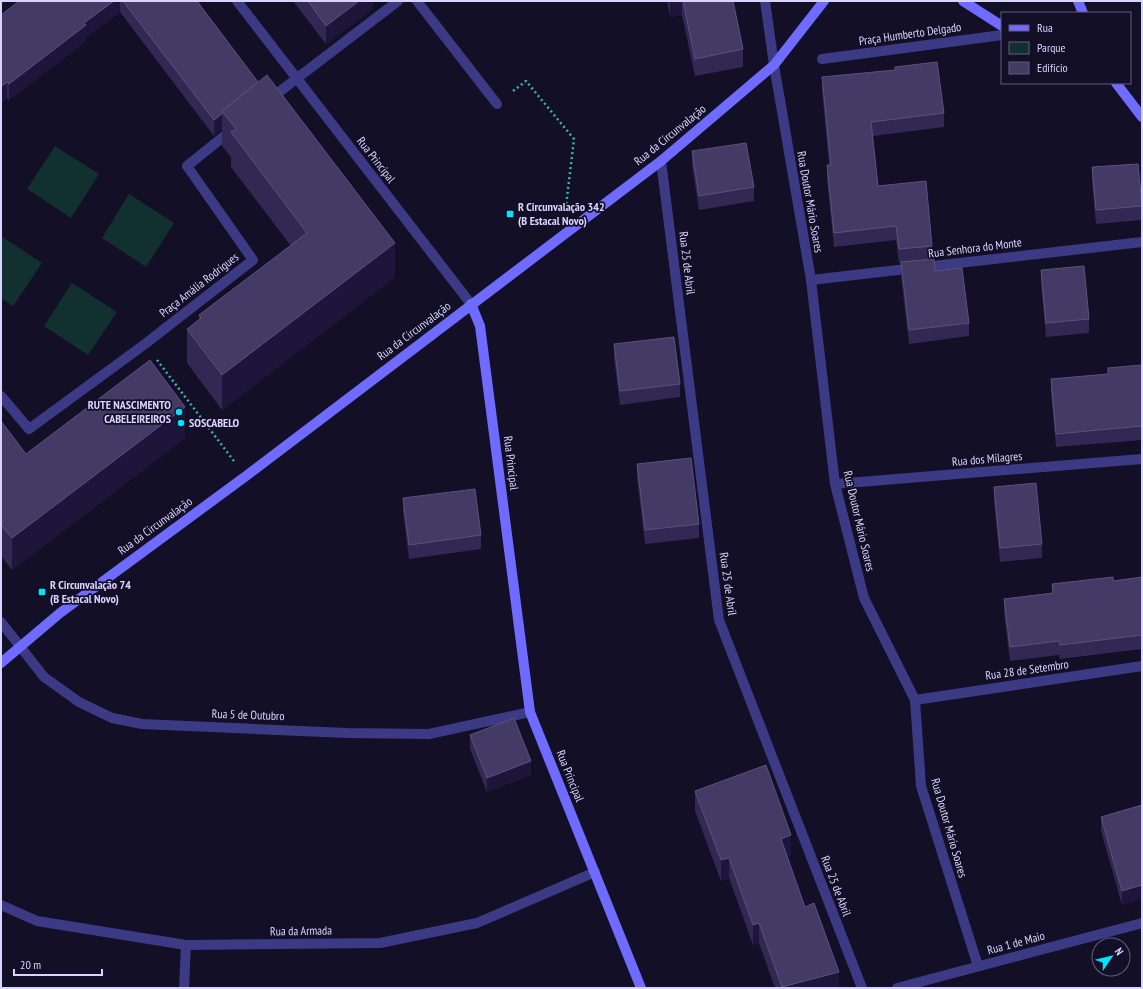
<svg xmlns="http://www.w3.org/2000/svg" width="1143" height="989" font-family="'PT Sans Narrow',sans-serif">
  <rect width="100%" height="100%" fill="#130f26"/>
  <g fill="#12302f">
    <path d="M55 146 99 174 71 218 27 189Z"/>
    <path d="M129 194 174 223 146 267 102 238Z"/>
    <path d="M1 236 42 263 13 306 1 298Z"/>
    <path d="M72 283 117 312 88 355 44 326Z"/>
  </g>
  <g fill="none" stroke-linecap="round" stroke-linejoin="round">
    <g stroke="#2fb8b0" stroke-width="2.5" stroke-dasharray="2 3" stroke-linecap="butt">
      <path d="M513 91 526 81 574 139 566 206"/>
      <path d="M157 360 234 461"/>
    </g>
    <g stroke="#3d3a85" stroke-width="10">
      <path d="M237 1 471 304"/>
      <path d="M417 1 497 104"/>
      <path d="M765 1 774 65 811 280 835 484 864 598 915 700 921 786 978 966"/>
      <path d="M822 59 1002 35"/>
      <path d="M270 99 398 1"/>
      <path d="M661 161 719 620 862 988"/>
      <path d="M811 280 1142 242"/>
      <path d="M1 396 29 429 145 344 253 260 187 166 233 129"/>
      <path d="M835 484 1142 459"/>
      <path d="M1 622 44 677 79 702 112 718 142 724 347 733 429 734 530 712"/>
      <path d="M915 700 1142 666"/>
      <path d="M1 905 37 921 186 945 380 943 477 923 595 872"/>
      <path d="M184 988 186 945"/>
      <path d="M897 988 1142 923"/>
    </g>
    <g stroke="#6f6bff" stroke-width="10">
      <path d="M963 1 1002 26"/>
      <path d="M1078 1 1083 13"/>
      <path d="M1116 83 1142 117"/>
      <path d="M471 304 480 326 530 712 641 988"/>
      <path d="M1 663 60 613 246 476 661 161 774 65 824 1"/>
    </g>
  </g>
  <g fill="#312854">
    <path d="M19 1H197L395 277 222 410 187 363V329L199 320V315L291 246 231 167V157L222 146V129L214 136 120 12 86 37V41L9 100 7 98 1 103Z"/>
    <path d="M293 1H373V9L326 44Z"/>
    <path d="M667 1H733L743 49V67L695 76 682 15 670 17Z"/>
    <path d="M822 77 944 113V127L873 136 878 186 932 246V259L935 271 969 323V336L909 344 901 276V263H899L896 240 834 247 827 179V165H829L822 90Z"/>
    <path d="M692 151 754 187V201L699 210 692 165Z"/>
    <path d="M1092 167 1142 206V220L1096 224 1092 181Z"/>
    <path d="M1041 270 1089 319V333L1046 337 1041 284Z"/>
    <path d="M614 344 680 384V397L620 405 614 358Z"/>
    <path d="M1142 365V440L1056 447 1051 393V379L1108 374V368Z"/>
    <path d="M1 421 26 454 185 438 12 570 1 556Z"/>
    <path d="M637 464 699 524V538L645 544 637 478Z"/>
    <path d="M994 487 1042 544V558L1000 562 994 501Z"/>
    <path d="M403 498 481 535V549L409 559 403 512Z"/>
    <path d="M1142 577V649L1060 659 1059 655 1010 661 1004 613V599L1052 593V584L1113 581Z"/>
    <path d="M470 735 531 775 487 792 470 749Z"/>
    <path d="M695 791 791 855 787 857 805 907 839 988H775L759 943 753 945 729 878 721 881 695 811Z"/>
    <path d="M1142 805V899L1122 905 1101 831V817Z"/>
  </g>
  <g fill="#1d163a">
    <path d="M114 1H120V12L86 37V41L9 100V84L84 23Z"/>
    <path d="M359 1H373V9L326 44V26Z"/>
    <path d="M670 1H682V15L670 17Z"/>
    <path d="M7 82V98L1 103V87Z"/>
    <path d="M222 114V129L214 136V120Z"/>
    <path d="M395 243V277L222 410V375Z"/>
    <path d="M185 407V438L12 570V538Z"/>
    <path d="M531 761V775L487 792V778Z"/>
    <path d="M791 835V855L781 859V839Z"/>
    <path d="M729 858V878L721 881V860Z"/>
    <path d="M1142 885V899L1122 905V891Z"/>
    <path d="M759 923V943L753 945V925Z"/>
    <path d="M839 972V988H782V987Z"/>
  </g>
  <g fill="#433a66" stroke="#5a527e">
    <path d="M19 1H114L84 23 86 25 9 84 7 82 1 87V15Z"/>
    <path d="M123 1H197L258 82 222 111V114L214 120Z"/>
    <path d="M308 1H359L326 26Z"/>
    <path d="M683 1H733L743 49 695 59Z"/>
    <path d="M937 62 944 113 871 122 878 186 926 181 932 246 899 249 896 226 834 233 827 165H831L822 77 895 70V67Z"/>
    <path d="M267 75 395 243 222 375 187 329 201 318 199 315 307 233 231 132 236 129 222 111Z"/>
    <path d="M746 143 754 187 699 196 692 151Z"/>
    <path d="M1138 164 1142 206 1096 210 1092 167Z"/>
    <path d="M934 259 935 271 962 268 969 323 909 330 901 262Z"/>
    <path d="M1084 266 1089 319 1046 323 1041 270Z"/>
    <path d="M674 337 680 384 620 391 614 344Z"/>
    <path d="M150 360 185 407 12 538 1 525V421L26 454Z"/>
    <path d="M1142 365V426L1056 434 1051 379 1108 374V368Z"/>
    <path d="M691 458 699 524 645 530 637 464Z"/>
    <path d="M1036 483 1042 544 1000 548 994 487Z"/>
    <path d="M475 489 481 535 409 545 403 498Z"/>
    <path d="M1113 577V581L1142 577V635L1060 645 1059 641 1010 647 1004 599 1053 593 1052 584Z"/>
    <path d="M514 718 531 761 487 778 470 735Z"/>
    <path d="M766 765 791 835 781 839 805 907 814 903 839 972 782 987 759 923 753 925 729 858 721 860 695 791Z"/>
    <path d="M1142 805V885L1122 891 1101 817Z"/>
  </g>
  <g fill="#00e5ff" stroke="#130f26" stroke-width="1.5">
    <rect x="506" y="210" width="8" height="8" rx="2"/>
    <circle cx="179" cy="412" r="4"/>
    <circle cx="181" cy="423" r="4"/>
    <rect x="38" y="588" width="8" height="8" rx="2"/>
  </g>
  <g text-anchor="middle" stroke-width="3.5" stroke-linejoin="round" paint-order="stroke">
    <g font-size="12" fill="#d9d4ff" stroke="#130f26">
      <text transform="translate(910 34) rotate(-8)" y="4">Praça Humberto Delgado</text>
      <text transform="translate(670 135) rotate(-39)" y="4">Rua da Circunvalação</text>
      <text transform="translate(376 160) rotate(52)" y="4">Rua Principal</text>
      <text transform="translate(810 202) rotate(80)" y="4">Rua Doutor Mário Soares</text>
      <text transform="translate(975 248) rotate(-7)" y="4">Rua Senhora do Monte</text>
      <text transform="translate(687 263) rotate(83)" y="4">Rua 25 de Abril</text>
      <text transform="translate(199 285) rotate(-38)" y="4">Praça Amália Rodrigues</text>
      <text transform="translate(414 331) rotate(-37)" y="4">Rua da Circunvalação</text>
      <text transform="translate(987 459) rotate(-5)" y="4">Rua dos Milagres</text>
      <text transform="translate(511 463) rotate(83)" y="4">Rua Principal</text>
      <text transform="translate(859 521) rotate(77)" y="4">Rua Doutor Mário Soares</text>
      <text transform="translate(155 526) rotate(-36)" y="4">Rua da Circunvalação</text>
      <text transform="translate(728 584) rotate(82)" y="4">Rua 25 de Abril</text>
      <text transform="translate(1027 670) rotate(-8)" y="4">Rua 28 de Setembro</text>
      <text transform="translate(248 715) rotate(2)" y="4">Rua 5 de Outubro</text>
      <text transform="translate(570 776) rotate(68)" y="4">Rua Principal</text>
      <text transform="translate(949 828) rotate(74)" y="4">Rua Doutor Mário Soares</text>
      <text transform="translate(836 886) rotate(69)" y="4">Rua 25 de Abril</text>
      <text transform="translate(301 931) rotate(-1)" y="4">Rua da Armada</text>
      <text transform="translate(1016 943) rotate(-15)" y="4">Rua 1 de Maio</text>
    </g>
    <g font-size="12" font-weight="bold" fill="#d9d4ff" stroke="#130f26" text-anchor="start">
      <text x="518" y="211">R Circunvalação 342<tspan x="518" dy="14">(B Estacal Novo)</tspan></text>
      <text x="171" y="409" text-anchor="end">RUTE NASCIMENTO<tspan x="171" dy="14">CABELEIREIROS</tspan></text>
      <text x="189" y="427">SOSCABELO</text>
      <text x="50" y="589">R Circunvalação 74<tspan x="50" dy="14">(B Estacal Novo)</tspan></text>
    </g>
  </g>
  <rect width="1143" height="989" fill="none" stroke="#d9d4ff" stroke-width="4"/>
  <rect x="1001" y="12" width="130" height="72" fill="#130f26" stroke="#625e7d"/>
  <rect x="1009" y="25" width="20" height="6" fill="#6f6bff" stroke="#625e7d"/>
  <text x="1037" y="32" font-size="12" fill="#d9d4ff">Rua</text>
  <rect x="1009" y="42" width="20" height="12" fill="#12302f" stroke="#625e7d"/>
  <text x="1037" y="52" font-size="12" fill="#d9d4ff">Parque</text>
  <rect x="1009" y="62" width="20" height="12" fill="#433a66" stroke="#625e7d"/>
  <text x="1037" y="72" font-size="12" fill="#d9d4ff">Edifício</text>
  <g transform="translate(1111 957) rotate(55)"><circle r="19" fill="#130f26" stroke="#625e7d"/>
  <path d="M0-3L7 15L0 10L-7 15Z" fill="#00e5ff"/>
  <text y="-6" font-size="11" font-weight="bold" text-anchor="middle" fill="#d9d4ff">N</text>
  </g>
  <path d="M14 969v6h88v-6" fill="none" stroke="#d9d4ff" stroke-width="2"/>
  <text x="20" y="969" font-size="12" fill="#d9d4ff" stroke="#130f26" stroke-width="3" paint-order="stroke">20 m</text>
</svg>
